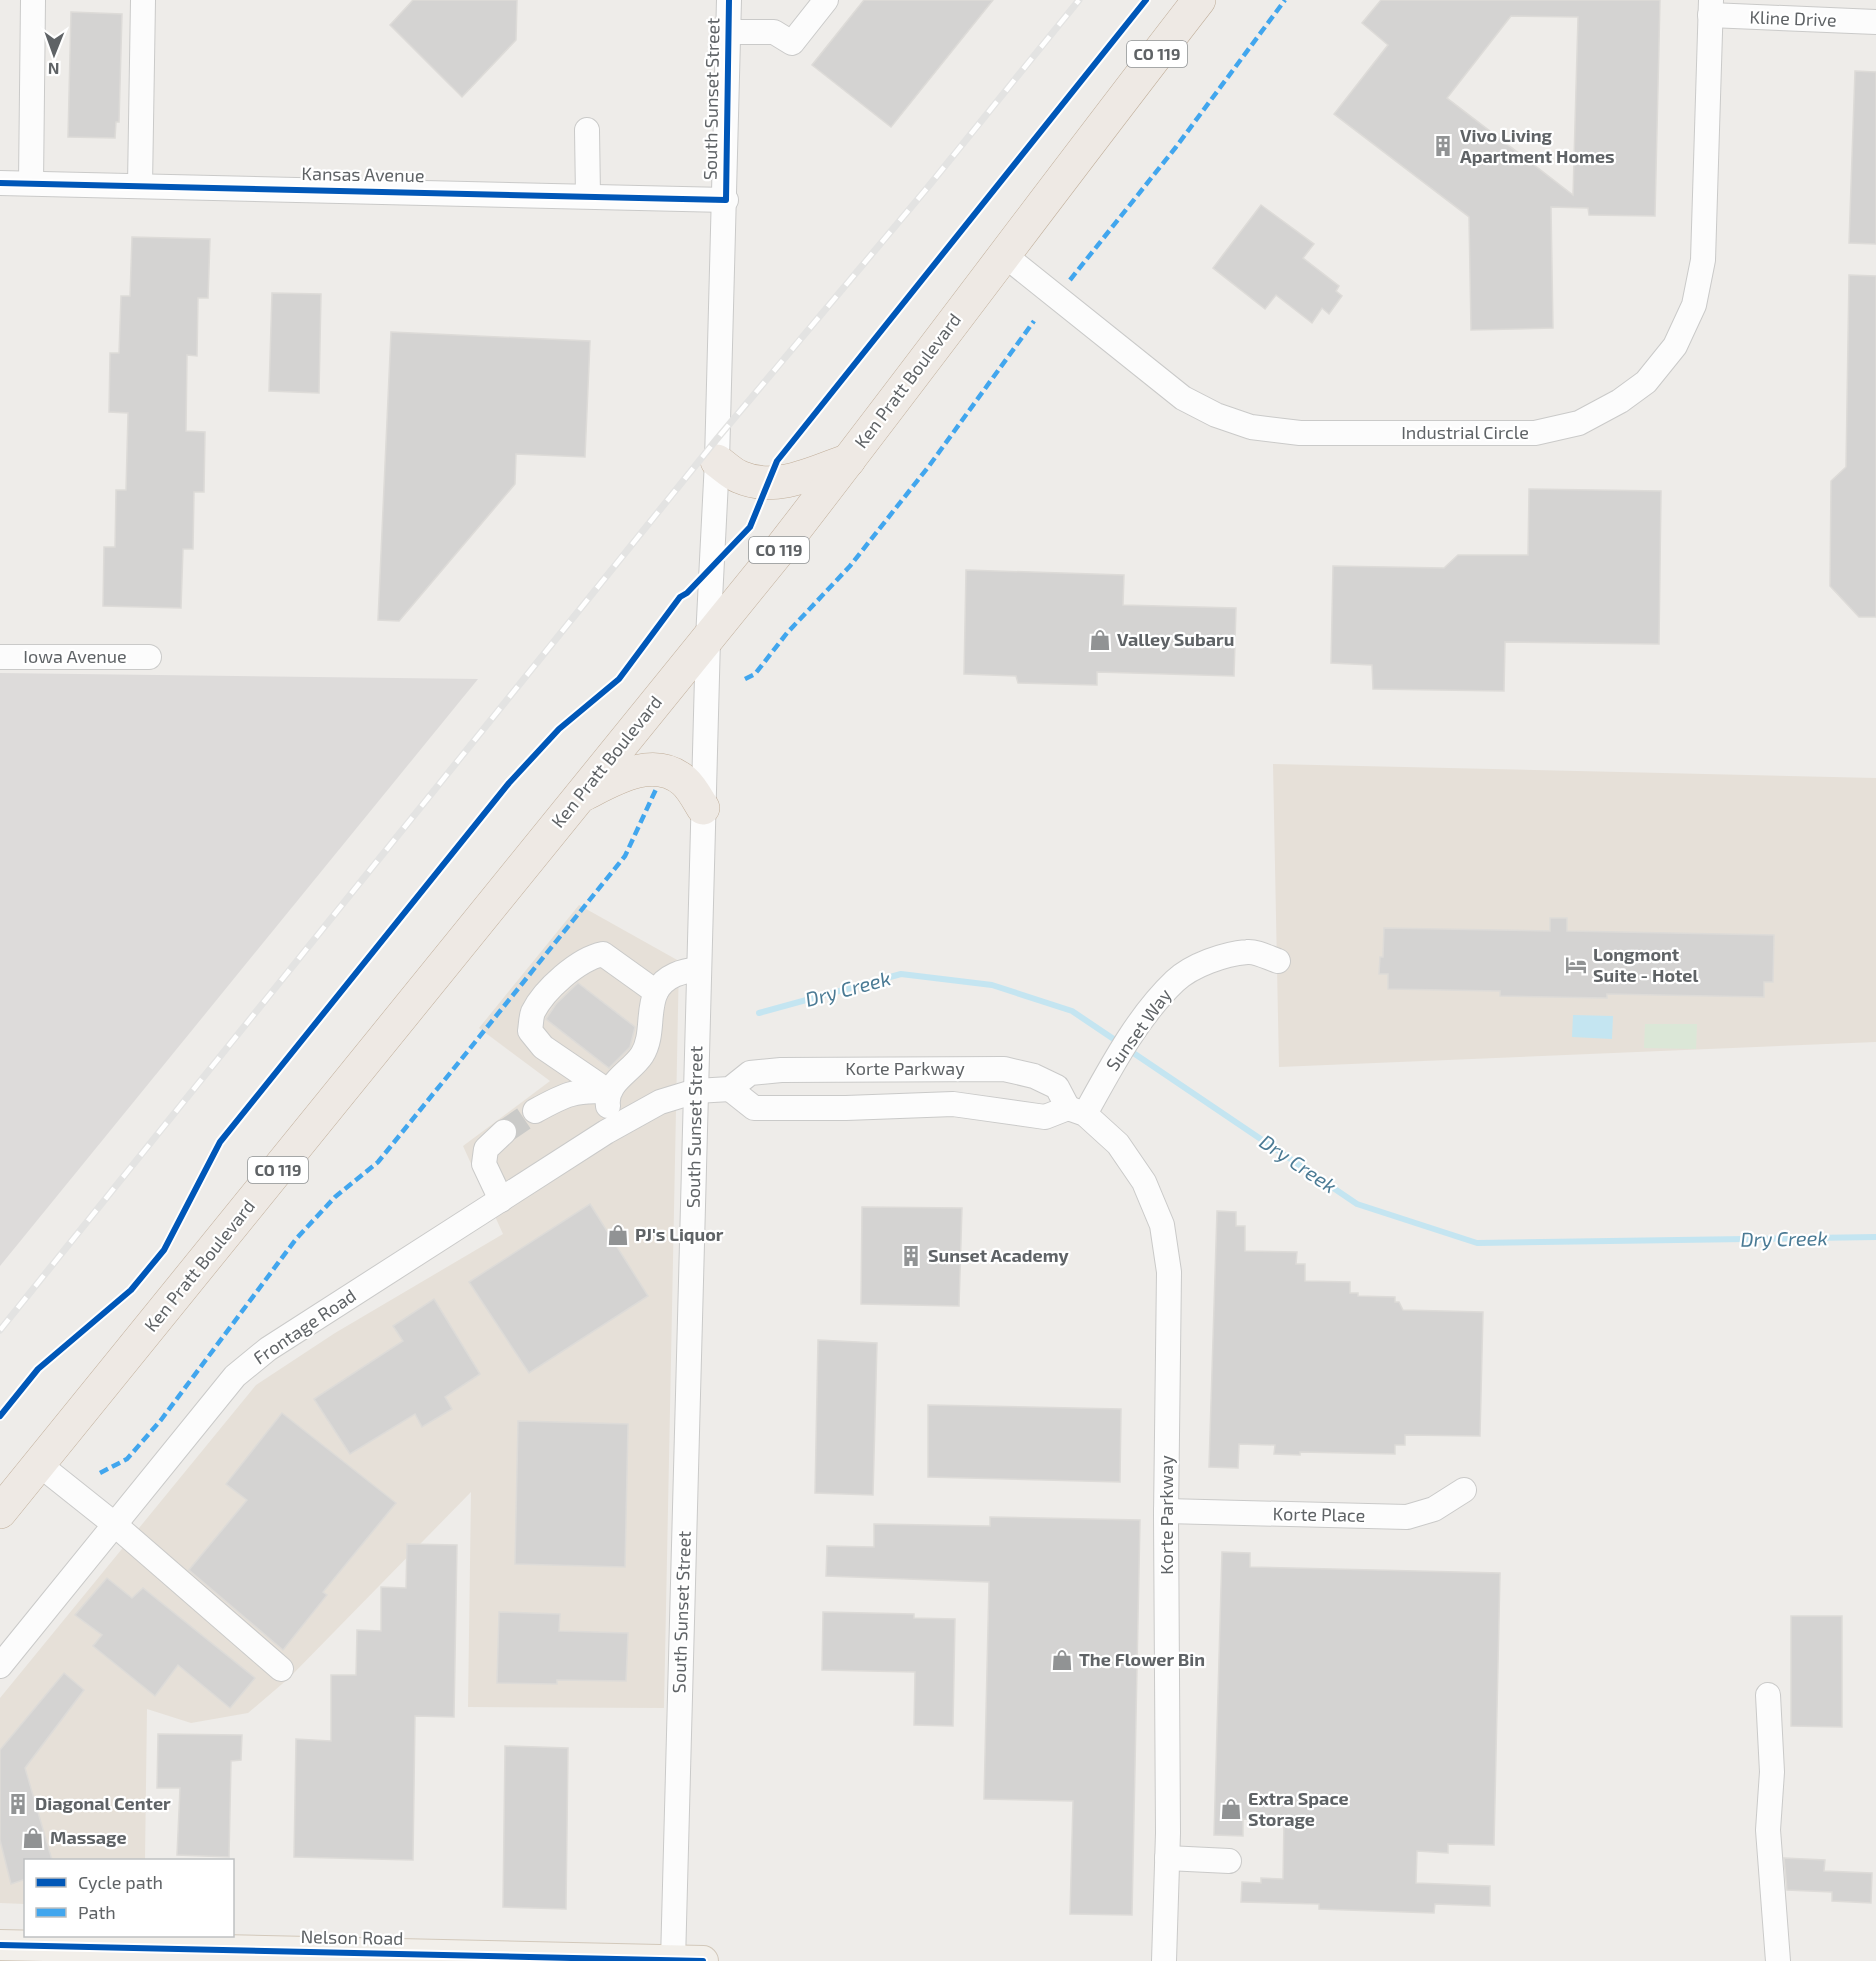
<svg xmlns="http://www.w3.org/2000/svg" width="1876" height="1961" font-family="'Exo 2',sans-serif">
  <rect width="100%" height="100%" fill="#eeece9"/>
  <g fill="#e6e0d8">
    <path d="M1273 764 1876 778V1042L1279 1067Z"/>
    <path d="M579 905 679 961 664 1708 468 1707 471 1492 289 1678 248 1713 191 1723 147 1709 145 1860H26L25 1904 0 1903V1698L256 1385 335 1333 503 1234 463 1146 550 1081 479 1028Z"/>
  </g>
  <path fill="#dddbda" d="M0 673 478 679 0 1266Z"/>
  <path fill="#dbe7d7" d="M1645 1024H1697L1696 1049 1644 1048Z"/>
  <path fill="#c4e5f1" d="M1573 1015 1613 1016 1612 1039 1572 1037Z"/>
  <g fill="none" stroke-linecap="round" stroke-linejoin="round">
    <g stroke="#c4e5f1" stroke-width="6">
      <path d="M759 1013 901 974 992 985 1072 1011 1121 1044"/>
      <path d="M1129 1050 1357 1204 1477 1243 1876 1237"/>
    </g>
  </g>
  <g fill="#d4d3d2" stroke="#dddbd8" stroke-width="1.5" fill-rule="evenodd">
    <path d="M413 0H517L516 40 462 97 390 25Z"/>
    <path d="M864 0H993L891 127 812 65Z"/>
    <path d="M1381 0H1660L1655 216 1589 215 1588 208 1551 207 1553 328 1471 330 1469 217 1334 114 1388 45 1362 23ZM1511 16 1578 17 1573 195 1447 98Z"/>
    <path d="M71 12 122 14 119 122H116L115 138 68 137Z"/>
    <path d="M1855 71 1876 72V244L1849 243Z"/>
    <path d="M1261 205 1314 244 1303 258 1339 286 1336 291 1342 296 1329 314 1322 308 1312 323 1276 295 1265 309 1213 268Z"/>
    <path d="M132 237 210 239 208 298H198L197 356 187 355 186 431 205 432 204 492H194L193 549H183L181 608 103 606 104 547H115L116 490H126L128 413 109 412 110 353H119L121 296H130Z"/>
    <path d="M1849 275 1876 276V617H1859L1830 586 1831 481 1846 467Z"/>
    <path d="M272 293 321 294 319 393 269 391Z"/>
    <path d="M391 332 590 341 585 457 516 454 515 484 399 621 378 620Z"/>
    <path d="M1529 489 1661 491 1659 644 1505 642 1504 691 1373 689 1372 665 1331 663 1333 566 1444 568 1458 555H1528Z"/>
    <path d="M966 570 1124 575 1123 605 1236 608 1234 676 1097 672V685L1018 683 1016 676 964 674Z"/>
    <path d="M1550 918H1567V931L1774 935 1773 982H1764V997L1607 994V998L1500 996V991L1388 989V974H1379L1380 957H1383L1384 928 1550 931Z"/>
    <path d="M578 983 635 1027 630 1047 609 1068 546 1019 556 1004Z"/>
    <path d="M590 1204 648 1296 529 1373 469 1282Z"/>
    <path d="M862 1207 962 1208 959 1306 861 1304Z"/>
    <path d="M1217 1211 1236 1212V1226H1245V1251L1297 1252 1296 1264H1305V1281L1350 1282V1293H1358V1296L1395 1297V1302H1399L1403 1310 1483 1312 1480 1436 1405 1435V1445H1395V1454L1300 1452V1455L1274 1454 1275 1445 1239 1444 1238 1468 1209 1467Z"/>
    <path d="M434 1299 480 1374 445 1397 452 1409 422 1427 415 1414 350 1454 314 1399 403 1341 393 1326Z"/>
    <path d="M818 1340 877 1343 873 1495 815 1493Z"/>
    <path d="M928 1405 1121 1409 1120 1482 928 1477Z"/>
    <path d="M282 1413 396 1503 323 1592 327 1595 283 1650 189 1570 247 1500 226 1484Z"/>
    <path d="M518 1421 628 1424 625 1567 515 1564Z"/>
    <path d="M990 1517 1140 1520 1132 1915 1070 1914 1073 1801 984 1799 989 1582 826 1576 827 1546 874 1547V1524L990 1526Z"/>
    <path d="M407 1544 457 1545 454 1717 415 1716 413 1860 294 1857 296 1739 331 1741V1675H356L357 1630 381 1631V1587L406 1588Z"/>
    <path d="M1222 1552 1250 1553V1567L1500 1573 1494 1845 1448 1844V1853L1417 1851 1416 1883 1490 1886V1906L1435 1904 1434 1913 1319 1909V1904L1241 1902 1242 1882 1261 1883V1878L1283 1879 1284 1820 1243 1819V1836L1214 1835Z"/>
    <path d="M107 1578 132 1598 143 1588 255 1678 230 1708 178 1665 155 1696 93 1646 102 1635 75 1615Z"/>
    <path d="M499 1612 560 1614 559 1631 628 1633 626 1681 557 1680V1684L497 1683Z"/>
    <path d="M823 1612 914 1614V1618L955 1619 953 1726 914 1725 915 1672 822 1670Z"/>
    <path d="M1791 1616H1842V1727L1791 1726Z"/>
    <path d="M64 1673 84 1690 25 1768 52 1860H26V1879L11 1884 0 1840V1750Z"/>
    <path d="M158 1734 242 1735 241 1760 231 1761 229 1857 177 1855 180 1788H157Z"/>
    <path d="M505 1746 568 1748 566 1909 503 1907Z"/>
    <path d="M1784 1858 1825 1860 1824 1871 1872 1873 1871 1903 1832 1901V1892L1787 1890Z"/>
  </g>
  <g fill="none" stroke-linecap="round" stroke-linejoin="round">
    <path stroke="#cacac8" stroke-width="24" stroke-dasharray="24 12" stroke-linecap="butt" d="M504 1132 535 1111"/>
    <defs>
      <g id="minor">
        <path d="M1710 15 1876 22"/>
        <path d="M729 32H774L792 43 826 0"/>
        <path d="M587 130 588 196"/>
        <path d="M0 183 726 200"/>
        <path d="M31 183 33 0"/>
        <path d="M140 185 143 0"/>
        <path d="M1003 254 1183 398 1216 415 1251 427 1300 433H1535L1579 423 1620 401 1646 382 1675 346 1694 305 1703 260 1711 0"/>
        <path d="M0 657H149"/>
        <path d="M730 1089 754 1108H846L953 1104 1045 1117 1068 1108 1085 1114 1118 1144 1144 1182 1162 1225 1169 1272 1166 1516 1168 1833 1164 1961"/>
        <path d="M609 1092 543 1047 530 1031C531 1025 531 1017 533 1012 544 990 578 959 603 954L656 992"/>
        <path d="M608 1106C605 1082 631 1072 642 1055 654 1036 647 1011 656 992 665 975 683 971 699 969"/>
        <path d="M535 1111C564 1095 575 1089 609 1092"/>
        <path d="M1085 1114C1110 1069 1137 1017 1175 981 1192 965 1224 954 1247 952 1256 951 1269 958 1278 961"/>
        <path d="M501 1200 484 1164 486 1149 504 1132"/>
        <path d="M40 1465 114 1524 281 1669"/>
        <path d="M1166 1511 1407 1517 1434 1509 1464 1490"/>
        <path d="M0 1666 235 1376 268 1349 606 1132 660 1102 696 1091 730 1089 750 1073 781 1070 1004 1069 1034 1076 1057 1087 1068 1108"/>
        <path d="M1768 1695 1772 1772 1768 1830 1778 1961"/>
        <path d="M1167 1858 1229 1861"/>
        <path d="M673 1961 708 639 717 461 729 0"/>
      </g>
      <path id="major" d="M0 1945 703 1961"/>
      <g id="highway">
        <path d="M717 461C724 466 732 474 740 477 776 493 815 472 849 460"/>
        <path d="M585 794C614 779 654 755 684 781 692 788 698 800 703 808"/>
        <path d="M0 1512 777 553C919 370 1057 183 1199 0"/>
      </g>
    </defs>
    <use href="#minor" stroke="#cacac9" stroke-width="26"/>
    <use href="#major" stroke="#d2c8ba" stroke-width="32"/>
    <use href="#highway" stroke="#c1af9b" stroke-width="34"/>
    <use href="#minor" stroke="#fcfcfc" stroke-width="24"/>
    <use href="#major" stroke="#f2efea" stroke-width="30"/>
    <use href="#highway" stroke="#eee9e4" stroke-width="33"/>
    <defs>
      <path id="rail" d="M0 1330 716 440 928 187 1079 0"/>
    </defs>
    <use href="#rail" stroke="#e3e3e2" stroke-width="7"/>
    <use href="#rail" stroke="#fff" stroke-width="4.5" stroke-dasharray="14" stroke-linecap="butt"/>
    <g stroke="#41a6ee" stroke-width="4.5" stroke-dasharray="9 4.5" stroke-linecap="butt">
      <path d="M1070 280 1176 147 1285 0"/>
      <path d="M745 679 755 674 787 633 850 566 929 466 1034 321"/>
      <path d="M100 1473 127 1459 161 1420 296 1239 335 1197 378 1162 459 1062 625 856 657 787"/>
    </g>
    <defs>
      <g id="cycleway">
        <path d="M0 183 726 200 729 0"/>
        <path d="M0 1416 38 1369 131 1290 164 1250 220 1142 509 783 559 729 619 679 680 597 687 593 750 527 777 461 1146 0"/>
        <path d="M0 1945 703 1961"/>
      </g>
    </defs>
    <use href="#cycleway" stroke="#fff" stroke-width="10"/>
    <use href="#cycleway" stroke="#0057b8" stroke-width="6"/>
  </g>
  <defs>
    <symbol id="building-bare" viewBox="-9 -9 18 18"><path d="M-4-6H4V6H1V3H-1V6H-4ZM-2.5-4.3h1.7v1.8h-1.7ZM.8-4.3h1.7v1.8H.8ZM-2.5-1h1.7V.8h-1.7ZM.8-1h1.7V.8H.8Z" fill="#919394" stroke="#fff" stroke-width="2.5" paint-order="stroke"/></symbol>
    <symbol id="shop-bare" viewBox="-9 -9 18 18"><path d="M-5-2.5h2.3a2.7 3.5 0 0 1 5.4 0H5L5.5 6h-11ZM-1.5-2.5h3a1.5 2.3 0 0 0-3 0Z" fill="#919394" stroke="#fff" stroke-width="2.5" paint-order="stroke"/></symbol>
    <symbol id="hotel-bare" viewBox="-9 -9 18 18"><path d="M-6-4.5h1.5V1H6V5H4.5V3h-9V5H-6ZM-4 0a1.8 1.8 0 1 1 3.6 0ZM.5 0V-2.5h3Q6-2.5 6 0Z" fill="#919394" stroke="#fff" stroke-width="2.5" paint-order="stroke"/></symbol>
  </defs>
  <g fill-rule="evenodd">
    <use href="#building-bare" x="1428" y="131" width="30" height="30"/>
    <use href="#shop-bare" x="1085" y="625" width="30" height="30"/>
    <use href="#hotel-bare" x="1561" y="950" width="30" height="30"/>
    <use href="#shop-bare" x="603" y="1220" width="30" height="30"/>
    <use href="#building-bare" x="896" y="1241" width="30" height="30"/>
    <use href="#shop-bare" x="1047" y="1645" width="30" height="30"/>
    <use href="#building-bare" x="3" y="1789" width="30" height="30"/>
    <use href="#shop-bare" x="1216" y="1794" width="30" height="30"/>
    <use href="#shop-bare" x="18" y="1823" width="30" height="30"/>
  </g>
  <g text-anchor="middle" stroke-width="4.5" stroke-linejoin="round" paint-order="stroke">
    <g fill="#fff" stroke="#8f9294" stroke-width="1.5">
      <rect x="1127" y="41" width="60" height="26" rx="4.5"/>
      <rect x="749" y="537" width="60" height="26" rx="4.5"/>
      <rect x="248" y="1157" width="60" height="26" rx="4.5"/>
    </g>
    <g font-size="16" font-weight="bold" fill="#5f6366">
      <text x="1157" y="60">CO 119</text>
      <text x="779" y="556">CO 119</text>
      <text x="278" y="1176">CO 119</text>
    </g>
    <g font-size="18" fill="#5f6366" stroke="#fff">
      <text transform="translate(1793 19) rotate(2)" y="6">Kline Drive</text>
      <text transform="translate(712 99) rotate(-89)" y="6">South Sunset Street</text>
      <text transform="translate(363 175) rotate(1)" y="6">Kansas Avenue</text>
      <text transform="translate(908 381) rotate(-53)" y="6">Ken Pratt Boulevard</text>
      <text x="1465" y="439">Industrial Circle</text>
      <text x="75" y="663">Iowa Avenue</text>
      <text transform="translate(607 762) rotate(-51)" y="6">Ken Pratt Boulevard</text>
      <text transform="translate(1139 1030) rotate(-54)" y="6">Sunset Way</text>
      <text x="905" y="1075">Korte Parkway</text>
      <text transform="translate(695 1127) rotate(-89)" y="6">South Sunset Street</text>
      <text transform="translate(200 1266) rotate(-51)" y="6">Ken Pratt Boulevard</text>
      <text transform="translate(305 1327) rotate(-34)" y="6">Frontage Road</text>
      <text transform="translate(1167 1515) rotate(-90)" y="6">Korte Parkway</text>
      <text transform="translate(1319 1515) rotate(1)" y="6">Korte Place</text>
      <text transform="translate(682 1612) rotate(-88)" y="6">South Sunset Street</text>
      <text transform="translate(352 1938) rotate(1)" y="6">Nelson Road</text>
    </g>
    <g font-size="18" font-weight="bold" fill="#5f6366" stroke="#fff" text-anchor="start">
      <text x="1460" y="142">Vivo Living<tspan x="1460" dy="21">Apartment Homes</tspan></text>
      <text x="1117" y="646">Valley Subaru</text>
      <text x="1593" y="961">Longmont<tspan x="1593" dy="21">Suite - Hotel</tspan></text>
      <text x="635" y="1241">PJ's Liquor</text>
      <text x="928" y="1262">Sunset Academy</text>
      <text x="1079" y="1666">The Flower Bin</text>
      <text x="1248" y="1805">Extra Space<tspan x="1248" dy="21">Storage</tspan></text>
      <text x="35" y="1810">Diagonal Center</text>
      <text x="50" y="1844">Massage</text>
    </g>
    <g font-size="20" font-style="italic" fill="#4a7a94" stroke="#fff">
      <text transform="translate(848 989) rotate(-15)" y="7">Dry Creek</text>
      <text transform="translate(1298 1164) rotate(34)" y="7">Dry Creek</text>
      <text transform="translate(1784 1239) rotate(-1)" y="7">Dry Creek</text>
    </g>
  </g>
  <rect x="24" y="1859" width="210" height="78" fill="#ffffff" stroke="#bfc1c2" stroke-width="1.5"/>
  <rect x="36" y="1878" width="30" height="9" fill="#0057b8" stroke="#bfc1c2" stroke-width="1.5"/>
  <text x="78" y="1889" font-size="18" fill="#5f6366">Cycle path</text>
  <rect x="36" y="1908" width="30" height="9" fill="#41a6ee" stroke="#bfc1c2" stroke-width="1.5"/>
  <text x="78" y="1919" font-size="18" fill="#5f6366">Path</text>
  <g transform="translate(54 54) rotate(181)" stroke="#ffffff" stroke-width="4.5" paint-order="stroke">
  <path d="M0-4.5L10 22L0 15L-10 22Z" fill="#5f6366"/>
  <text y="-9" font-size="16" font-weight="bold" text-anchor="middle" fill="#5f6366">N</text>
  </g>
</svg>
